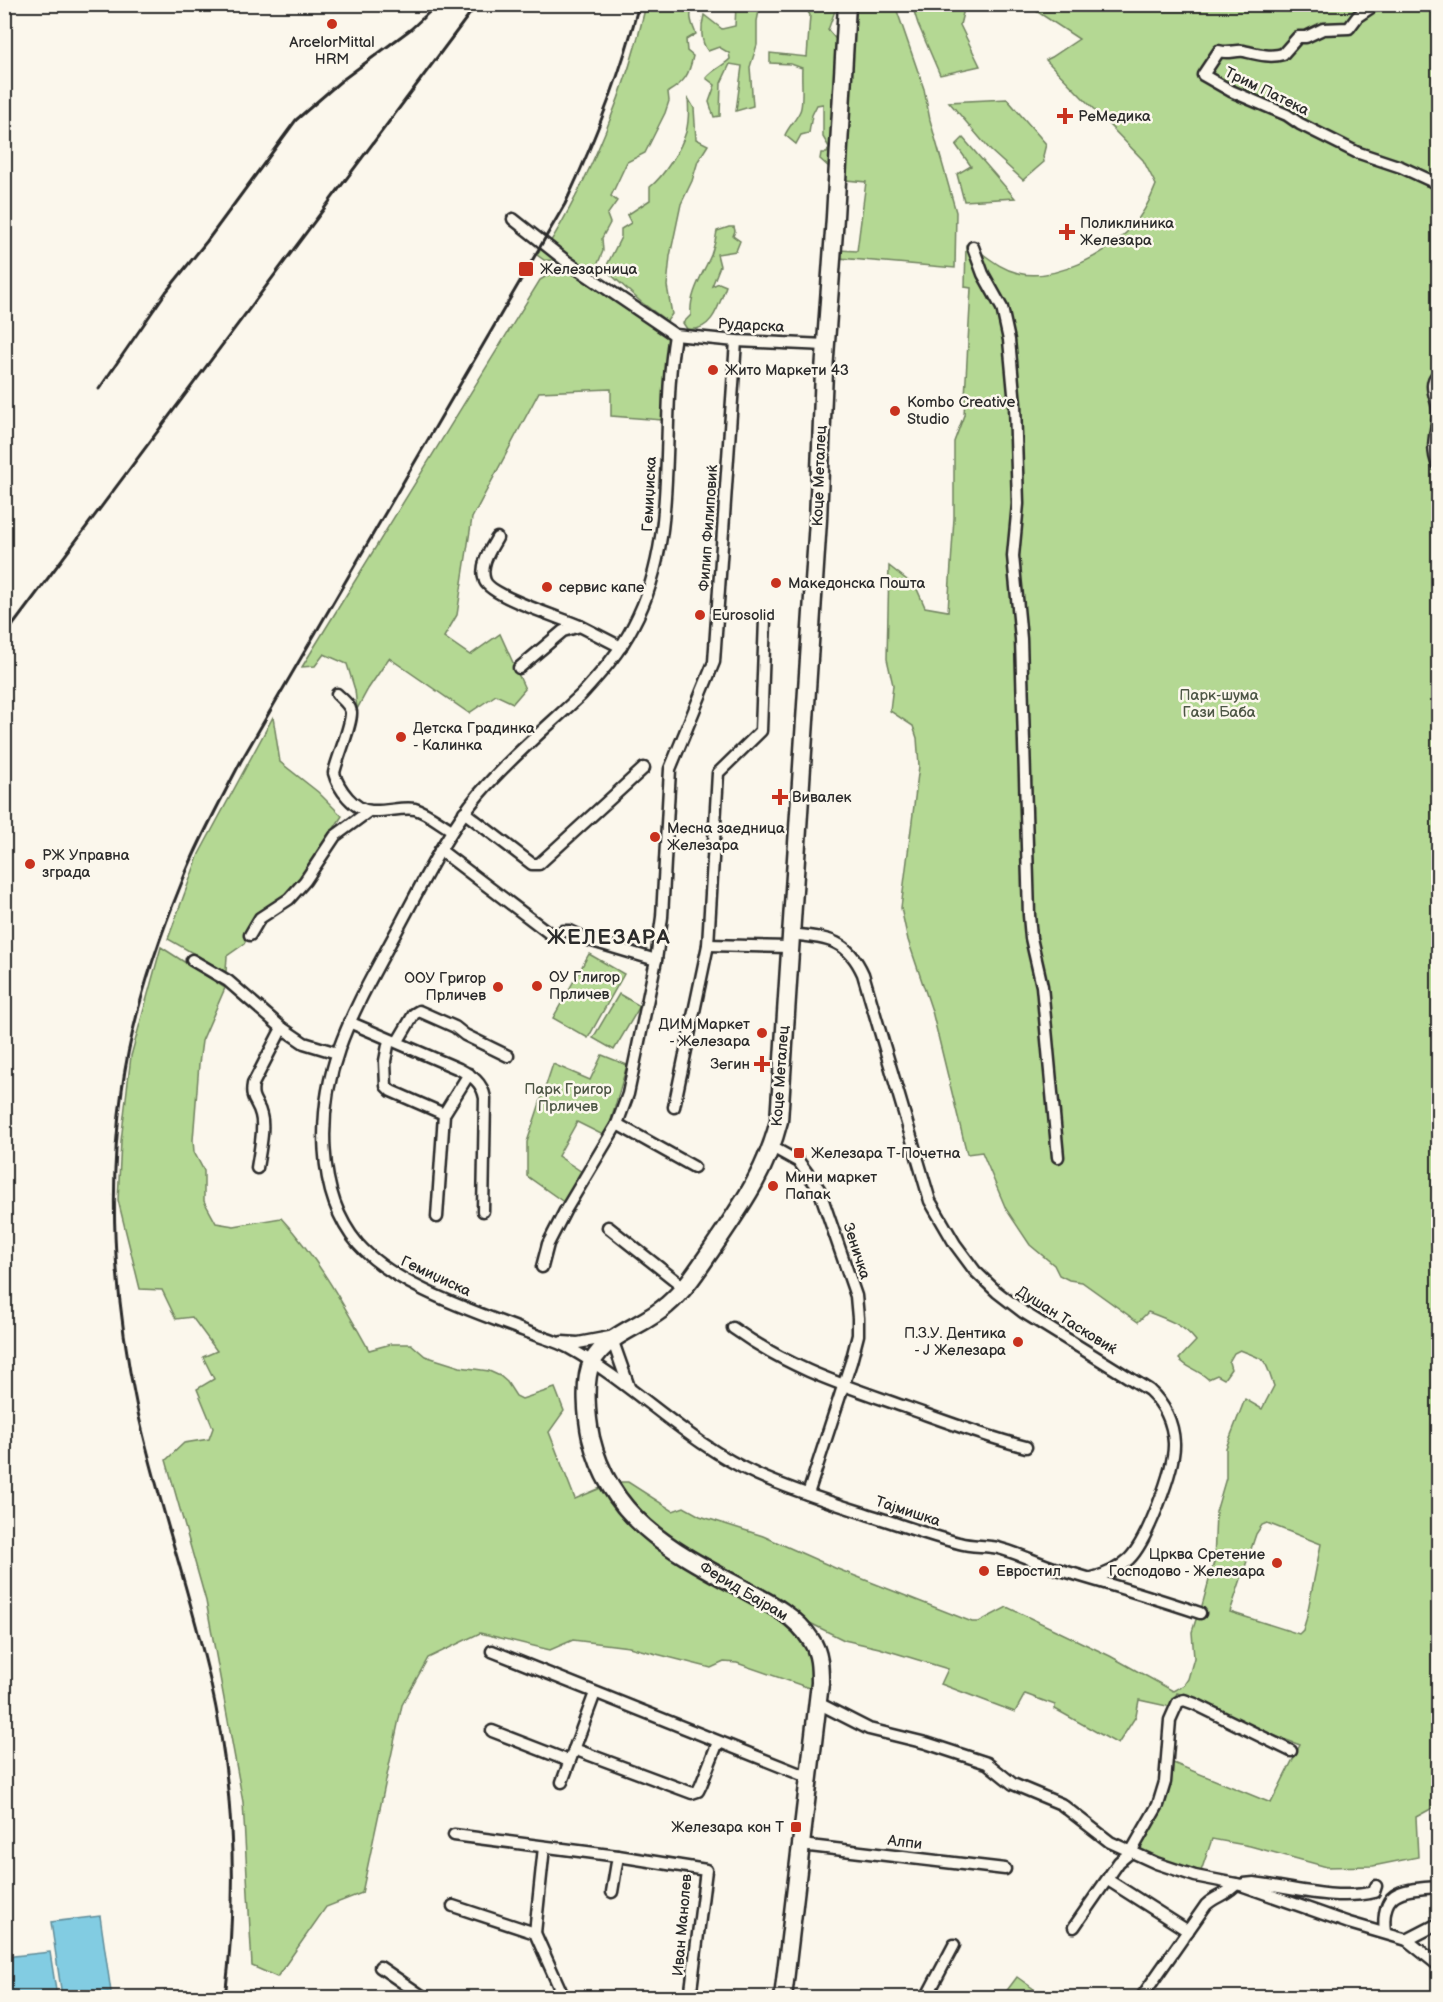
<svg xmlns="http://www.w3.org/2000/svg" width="1443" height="2002" font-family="'Balsamiq Sans',sans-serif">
  <rect width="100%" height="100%" fill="#fbf7ec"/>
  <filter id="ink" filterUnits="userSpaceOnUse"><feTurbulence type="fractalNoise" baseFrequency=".0167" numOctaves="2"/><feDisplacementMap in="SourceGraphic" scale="12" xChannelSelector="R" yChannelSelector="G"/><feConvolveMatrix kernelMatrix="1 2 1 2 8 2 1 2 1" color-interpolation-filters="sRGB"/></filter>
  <g filter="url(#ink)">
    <g fill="#b4d893" stroke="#70825f" stroke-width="1.5" fill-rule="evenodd">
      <path d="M646 5H695C687 14 692 24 696 34L686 40 687 51 693 56C689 75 685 82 668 92L669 101 665 113 645 153 627 162 611 196 617 201 607 215 610 223 602 238 603 251 592 278 566 261 544 260 537 255 542 247 546 249C590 179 628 85 646 5Z"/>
      <path d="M736 5H769L760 6 757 21V45L750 67 753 106 736 111 742 66 730 64 721 83 720 116 714 117 709 102 715 85 706 78C713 69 722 67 730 59L729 53 719 47 708 51C700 42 701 26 704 15L722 29 735 26Z"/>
      <path d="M793 5H837L828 30 840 44 831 169 820 159 821 153H827L829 147 823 137V104L817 105 812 115 809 133 801 135 796 144 785 135C789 126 796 120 800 111 804 102 801 80 802 68L791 64 770 63V53L807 57 810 15 805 7Z"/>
      <path d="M856 5H895L924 89 930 120 956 212 955 268 839 258V250L857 251 866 182 846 180Z"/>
      <path d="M912 5H965L960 25 980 66 940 75 918 24Z"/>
      <path d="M1027 5H1438V1805L1416 1817 1418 1857 1373 1866 1327 1867 1250 1846 1212 1839 1199 1877 1131 1852 1158 1805 1166 1760 1271 1803 1300 1745 1264 1732 1193 1698 1177 1693 1171 1707 1139 1700 1136 1716 1118 1744 1055 1709V1705L1025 1694 1015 1712 941 1684 948 1669 879 1648 844 1640 810 1623 800 1614 762 1588 672 1539 641 1515 616 1482H628L673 1511 684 1507 700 1516 763 1536 835 1568 972 1622H979L1007 1607 1110 1656 1173 1691 1184 1685 1188 1679 1194 1658 1192 1632 1198 1613H1200L1214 1562 1216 1512 1226 1478V1448L1245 1399 1262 1409 1274 1386C1263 1358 1271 1362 1240 1350L1234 1353 1229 1362 1231 1369 1224 1379 1217 1375 1208 1379C1197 1369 1188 1369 1179 1359L1196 1341C1184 1325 1167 1319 1148 1312L1138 1322 1082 1282 1069 1280 1059 1275 1054 1265 1030 1245 1006 1209 982 1152 967 1154 932 1011 908 940 901 908 919 766 917 738 913 726 890 711 893 685 887 659 889 566 916 587 925 607 948 611 954 518V442L964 415 971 288 965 287 966 245H970C986 255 998 268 1018 273 1054 282 1106 255 1130 229 1142 216 1150 201 1156 185L1143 160 1046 60 1052 57 1079 39ZM1267 1523 1321 1544 1306 1620 1303 1630 1299 1634 1230 1612 1256 1534 1262 1525Z"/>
      <path d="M688 98 694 108 696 139 708 145 698 161 692 181 681 204 670 256 667 286 672 314 667 321 641 302 607 271 606 267 621 237V229L631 223 627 215 650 200V187C664 176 681 149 686 132 689 121 689 110 688 98Z"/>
      <path d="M1007 99 1046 144 1043 156 1044 162 1023 180 991 151 949 102Z"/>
      <path d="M963 138 1015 198 964 201 957 174 971 166 956 145Z"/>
      <path d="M729 227H734L735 231 733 236 740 241 736 251 717 254 720 266 712 286 719 283 726 286C719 305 712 333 687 329L683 323 691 315C689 294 703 274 711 255 714 247 716 239 717 231Z"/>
      <path d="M563 266 669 337 662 420 611 416V389L539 392 472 518 457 615 444 637 470 655 500 634 525 689 513 703 496 695 469 713 389 658 368 689 357 709 355 690 347 664 324 654 315 666 302 667 540 280Z"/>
      <path d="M273 717 280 762 318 792 342 816 305 873 290 893 261 912 244 944 227 956 226 972 168 939 199 854Z"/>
      <path d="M161 947 225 988 202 1041 199 1064 193 1140 194 1152 204 1171V1201L216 1223 234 1226 281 1218C318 1258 343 1304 369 1350L391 1344H411L425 1356 460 1367 489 1371 500 1376 507 1382 516 1396 522 1399 555 1388 564 1411 549 1432 575 1499 603 1487C615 1511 631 1529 652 1546L791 1628C808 1646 814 1663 812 1689L737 1663 724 1662 711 1668 629 1647 573 1640 550 1650 480 1633 428 1658 402 1705 362 1893 326 1907 277 1977 252 1966 243 1802 206 1601 166 1460 184 1443 209 1439 213 1428 197 1389 214 1379 203 1357 217 1351 192 1317 176 1319 162 1290 140 1289 118 1200 121 1141 131 1056Z"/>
      <path d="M589 954 624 974 588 1038 553 1018Z"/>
      <path d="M619 994 640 1006 614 1050 593 1038Z"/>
      <path d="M602 1055 627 1065 610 1124 603 1135 577 1122 558 1156 582 1172 565 1203 527 1176V1142L553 1064 590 1080Z"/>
      <path d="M1017 1977 1045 1997H1002Z"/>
    </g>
    <g fill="#82cce2" stroke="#5f8c99" stroke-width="1.5">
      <path d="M100 1916 111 1992 62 1996 51 1922Z"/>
      <path d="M50 1952 57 1997H11L5 1977V1957Z"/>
    </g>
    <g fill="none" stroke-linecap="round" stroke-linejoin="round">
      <defs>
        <g id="street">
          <path d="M1372 4 1370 8 1358 16 1349 28 1323 29 1306 37H1298L1283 54C1270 58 1257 54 1244 51 1235 50 1228 54 1219 51L1203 75 1231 91 1287 115 1300 124 1356 152 1401 167 1438 184"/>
          <path d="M513 219 566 261 675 335 736 341 826 345"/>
          <path d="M973 247 983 274 1002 308 1009 340 1015 404 1018 504 1013 556 1021 639 1029 915 1031 938 1042 986 1058 1157"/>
          <path d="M675 335C659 431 681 537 633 626 620 652 600 674 581 695 547 727 510 758 479 794 447 832 425 878 402 921 380 963 355 1004 339 1049 318 1108 315 1193 358 1244 395 1286 473 1311 525 1331 539 1337 555 1340 569 1348 636 1385 685 1442 758 1475 796 1492 836 1504 876 1517 904 1526 931 1536 959 1543 972 1547 985 1545 998 1548 1018 1553 1037 1563 1057 1569 1105 1583 1153 1597 1200 1613"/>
          <path d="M1438 374C1435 378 1433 380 1433 386 1433 395 1439 404 1438 414 1437 432 1430 447 1438 465"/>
          <path d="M497 538C490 550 479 566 485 581 492 597 562 618 580 626"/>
          <path d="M519 668 563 631 580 626 621 647"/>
          <path d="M337 694C342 699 350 705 351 712 352 725 337 758 334 773 338 788 354 811 372 811 386 812 401 807 415 809 427 812 441 824 452 830"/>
          <path d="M464 812 532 864H539L644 768"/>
          <path d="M440 850 553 936 563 931H570L589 940 656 960"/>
          <path d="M790 934C826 938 847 938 863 974L930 1201 955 1244 975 1271 997 1292 1023 1312 1149 1390C1164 1404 1173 1423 1174 1443 1175 1468 1147 1541 1129 1559 1118 1569 1106 1575 1092 1578"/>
          <path d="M250 935 260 918 289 899 305 881 335 836 369 811"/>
          <path d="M708 945 789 947"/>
          <path d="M192 960 228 981 282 1028 304 1043 337 1053"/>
          <path d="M349 1022 459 1069C472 1076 482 1082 485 1098L483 1211"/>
          <path d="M389 1040 385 1061 386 1086 391 1091 444 1114"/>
          <path d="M398 1041 414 1014 419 1011 455 1027 465 1035 508 1056"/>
          <path d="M674 1107 708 945 718 773 761 731 765 619"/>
          <path d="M617 1124 694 1167"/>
          <path d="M772 1147 799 1162 819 1189 856 1296 858 1318V1335L851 1362 808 1494"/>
          <path d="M257 1168C259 1154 265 1128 261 1115 258 1101 250 1101 253 1084L282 1028"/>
          <path d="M437 1217 444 1114 469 1074"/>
          <path d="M608 1227 685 1288"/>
          <path d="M542 1267 548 1244 565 1211 617 1124 628 1094 656 960 662 917 670 769 714 662 736 341"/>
          <path d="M733 1328C790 1369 843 1385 908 1408 947 1422 986 1437 1026 1447"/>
          <path d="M612 1339 629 1387"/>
          <path d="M562 1342 578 1343 615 1336"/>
          <path d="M492 1651 810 1778"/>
          <path d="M818 1703 869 1729 926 1743 987 1763 1013 1784 1061 1804 1110 1842 1156 1863 1195 1876 1241 1885 1349 1923 1407 1940 1438 1965"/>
          <path d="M492 1731 569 1761"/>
          <path d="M574 1749 692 1793 698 1791 701 1785 718 1742"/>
          <path d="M562 1782 595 1693"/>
          <path d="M454 1835 618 1856 706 1870 690 1998"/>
          <path d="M801 1845 1005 1869"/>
          <path d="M1108 1880 1188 1931"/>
          <path d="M1244 1884 1254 1883C1292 1888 1336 1901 1374 1892L1376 1886"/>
          <path d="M612 1892 618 1856"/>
          <path d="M453 1906 535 1933 564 1998"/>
          <path d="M1074 1927 1119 1862 1131 1852 1158 1805 1165 1782 1170 1720 1178 1702 1184 1700 1195 1704 1291 1751"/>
          <path d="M535 1933 544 1847"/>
          <path d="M1385 1933C1380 1889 1402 1890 1438 1887"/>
          <path d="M1407 1940 1438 1924"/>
          <path d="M380 1967 425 1998"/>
          <path d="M926 1998 954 1945"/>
          <path d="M1141 1998 1206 1905C1215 1896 1229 1894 1236 1884"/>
        </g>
        <path id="secondary" d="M783 1998 820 1683C820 1668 820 1653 811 1640 797 1617 770 1603 747 1591 677 1553 611 1522 591 1438 587 1419 583 1380 592 1362 609 1332 643 1327 667 1305 686 1289 698 1269 712 1249 741 1206 766 1172 779 1121L818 520 824 371 835 217 847 4"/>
      </defs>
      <use href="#street" stroke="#2b2b2b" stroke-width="15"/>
      <use href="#secondary" stroke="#2b2b2b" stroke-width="21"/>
      <use href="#street" stroke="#fbf7ec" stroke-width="10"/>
      <use href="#secondary" stroke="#fbf7ec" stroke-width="16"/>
      <g stroke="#2b2b2b" stroke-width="3">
        <path d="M99 389 166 292 207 241 296 120 341 81 411 29 438 4"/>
        <path d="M4 637 477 4"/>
        <path d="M225 1998C238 1892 234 1784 210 1680 189 1588 157 1499 137 1408 115 1303 107 1196 122 1090 131 1021 154 951 180 887 197 843 220 802 241 761L565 204C595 140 621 74 639 4"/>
      </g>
    </g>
  </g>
  <g fill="#c8321e" stroke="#fbf7ec" stroke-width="2">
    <circle cx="332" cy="24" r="6"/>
    <path d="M1062 107h6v6h6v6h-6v6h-6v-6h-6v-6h6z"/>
    <path d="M1064 223h6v6h6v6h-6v6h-6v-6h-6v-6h6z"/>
    <rect x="518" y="261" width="16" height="16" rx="3"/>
    <circle cx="713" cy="370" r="6"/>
    <circle cx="895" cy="411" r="6"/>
    <circle cx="776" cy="583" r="6"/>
    <circle cx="547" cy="587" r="6"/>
    <circle cx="700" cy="615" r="6"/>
    <circle cx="401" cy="737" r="6"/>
    <path d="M777 788h6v6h6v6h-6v6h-6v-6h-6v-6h6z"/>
    <circle cx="655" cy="837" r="6"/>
    <circle cx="30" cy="864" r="6"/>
    <circle cx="537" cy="986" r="6"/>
    <circle cx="498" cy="987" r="6"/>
    <circle cx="762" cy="1033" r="6"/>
    <path d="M759 1055h6v6h6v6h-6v6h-6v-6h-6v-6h6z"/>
    <rect x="793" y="1147" width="12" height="12" rx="3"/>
    <circle cx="773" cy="1186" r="6"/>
    <circle cx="1018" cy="1342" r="6"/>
    <circle cx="1277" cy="1563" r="6"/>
    <circle cx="984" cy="1571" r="6"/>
    <rect x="790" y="1821" width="12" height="12" rx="3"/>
  </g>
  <g text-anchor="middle" stroke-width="5" stroke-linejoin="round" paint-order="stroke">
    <g font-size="15" fill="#2b2b2b" stroke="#fbf7ec" text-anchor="start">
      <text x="332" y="47" text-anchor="middle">ArcelorMittal<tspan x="332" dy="17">HRM</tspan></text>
      <text x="1078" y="121">РеМедика</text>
      <text x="1080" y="228">Поликлиника<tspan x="1080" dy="17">Железара</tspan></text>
      <text x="540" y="274">Железарница</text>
      <text x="725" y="375">Жито Маркети 43</text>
      <text x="907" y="407">Kombo Creative<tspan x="907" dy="17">Studio</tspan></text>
      <text x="788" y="588">Македонска Пошта</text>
      <text x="559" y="592">сервис капе</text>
      <text x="712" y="620">Eurosolid</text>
      <text x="413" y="733">Детска Градинка<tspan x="413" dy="17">- Калинка</tspan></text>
      <text x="792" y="802">Вивалек</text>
      <text x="667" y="833">Месна заедница<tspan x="667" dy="17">Железара</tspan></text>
      <text x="42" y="860">РЖ Управна<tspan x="42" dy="17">зграда</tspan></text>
      <text x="549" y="982">ОУ Глигор<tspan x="549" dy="17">Прличев</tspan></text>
      <text x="486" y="983" text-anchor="end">ООУ Григор<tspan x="486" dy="17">Прличев</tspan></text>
      <text x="750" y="1029" text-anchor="end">ДИМ Маркет<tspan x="750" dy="17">- Железара</tspan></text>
      <text x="750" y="1069" text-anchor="end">Зегин</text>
      <text x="811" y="1158">Железара Т-Почетна</text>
      <text x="785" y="1182">Мини маркет<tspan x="785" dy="17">Папак</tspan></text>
      <text x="1006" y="1338" text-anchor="end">П.З.У. Дентика<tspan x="1006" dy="17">- Ј Железара</tspan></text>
      <text x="1265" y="1559" text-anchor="end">Црква Сретение<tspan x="1265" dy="17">Господово - Железара</tspan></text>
      <text x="996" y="1576">Евростил</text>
      <text x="784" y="1832" text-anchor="end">Железара кон Т</text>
    </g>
    <g font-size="15" fill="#2b2b2b" stroke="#fbf7ec">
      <text transform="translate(1267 91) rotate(26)" y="5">Трим Патека</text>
      <text transform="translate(751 325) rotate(3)" y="5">Рударска</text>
      <text transform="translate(819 476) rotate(-88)" y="5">Коце Металец</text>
      <text transform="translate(649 494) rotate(-87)" y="5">Гемиџиска</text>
      <text transform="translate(708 528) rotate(-86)" y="5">Филип Филиповиќ</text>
      <text transform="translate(780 1076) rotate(-86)" y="5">Коце Металец</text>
      <text transform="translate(857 1251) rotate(72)" y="5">Зеничка</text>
      <text transform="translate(436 1276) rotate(25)" y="5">Гемиџиска</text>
      <text transform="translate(1067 1320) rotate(32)" y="5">Душан Тасковиќ</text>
      <text transform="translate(908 1511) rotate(18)" y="5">Тајмишка</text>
      <text transform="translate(744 1591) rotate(31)" y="5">Ферид Бајрам</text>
      <text transform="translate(905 1842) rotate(7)" y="5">Алпи</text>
      <text transform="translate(682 1925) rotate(-85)" y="5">Иван Манолев</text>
    </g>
    <g font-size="15" fill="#4d5645" stroke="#fbf7ec">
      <text x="1219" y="700">Парк-шума<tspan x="1219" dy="17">Гази Баба</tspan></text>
      <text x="568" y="1094">Парк Григор<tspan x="568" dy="17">Прличев</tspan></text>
    </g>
    <g font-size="21" font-weight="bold" letter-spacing="1.5" fill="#2b2b2b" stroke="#fbf7ec">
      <text x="609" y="944">ЖЕЛЕЗАРА</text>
    </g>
  </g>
  <rect width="1443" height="2002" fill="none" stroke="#fbf7ec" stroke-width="24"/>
  <rect x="12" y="12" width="1419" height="1978" fill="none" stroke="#2b2b2b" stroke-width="2" filter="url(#ink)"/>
</svg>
